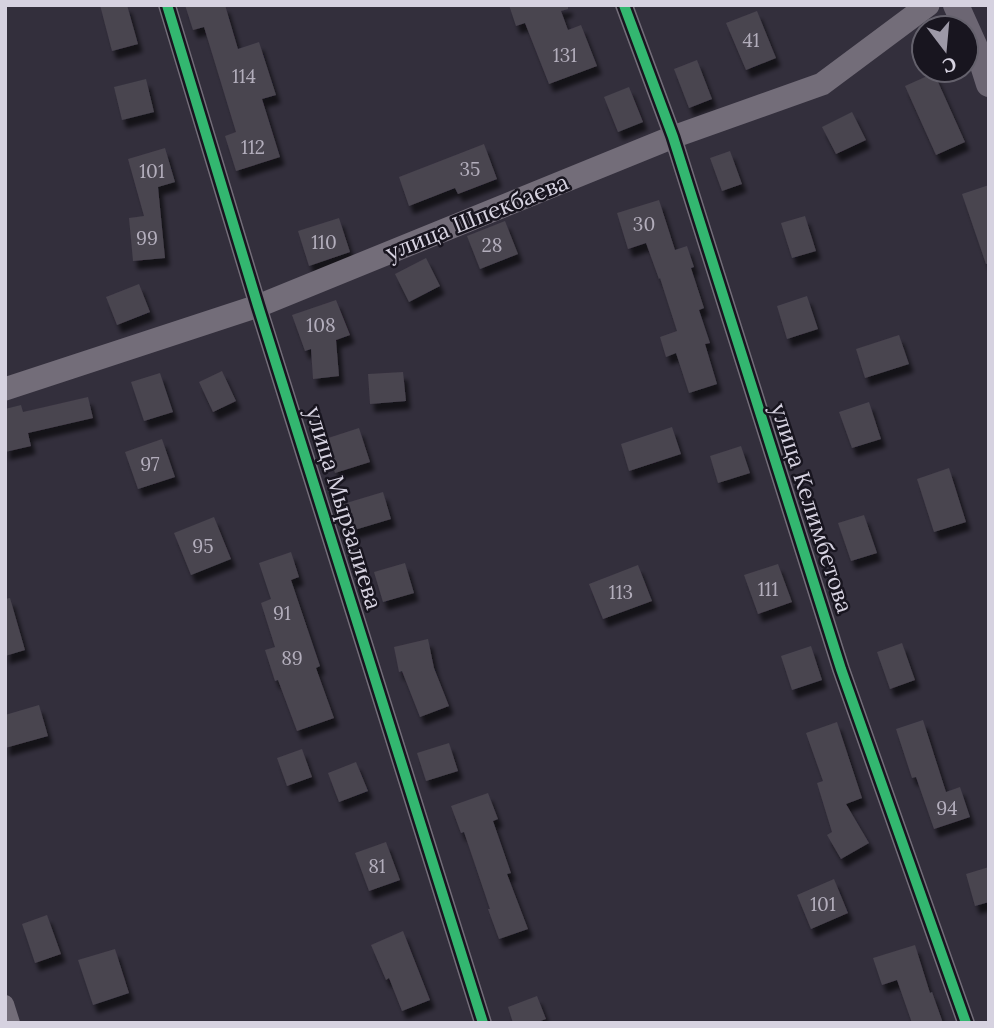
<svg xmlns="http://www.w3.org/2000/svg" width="994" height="1028" font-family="Lora,serif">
  <defs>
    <filter id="shadow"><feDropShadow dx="4.5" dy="8" stdDeviation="2" flood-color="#0009"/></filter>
  </defs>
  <rect width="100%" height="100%" fill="#332f3c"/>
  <g fill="#49444f" filter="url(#shadow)">
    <path d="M100 5H127L138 44 112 51Z"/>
    <path d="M185 5H225L238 49 259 42 276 95 262 99 280 157 236 171 225 136 236 132 204 27 193 30Z"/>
    <path d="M509 5H568V9L561 11 568 30 581 25 597 66 549 84 525 23 516 26Z"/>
    <path d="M757 11 776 58 746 70 726 23Z"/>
    <path d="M697 60 712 99 689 108 674 69Z"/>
    <path d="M934 73 965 142 936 155 905 86Z"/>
    <path d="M146 79 154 112 122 120 114 87Z"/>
    <path d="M629 87 643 122 618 132 604 97Z"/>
    <path d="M852 112 866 140 836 154 822 127Z"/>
    <path d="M484 144 497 179 458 194 455 188 409 206 399 177Z"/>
    <path d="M165 148 175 182 158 187 165 258 133 261 129 218 144 216 128 159Z"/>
    <path d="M730 151 742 184 722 191 710 158Z"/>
    <path d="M989 185V263L986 264 962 194Z"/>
    <path d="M659 200 675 250 687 246 694 267 691 268 704 308 699 310 710 343 705 344 717 384 689 393 676 353 666 357 660 337 677 331 660 278 659 279 646 243 628 249 617 213Z"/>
    <path d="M805 216 816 251 792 258 781 223Z"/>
    <path d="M339 218 350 252 309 266 298 231Z"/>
    <path d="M505 221 518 254 480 269 467 236Z"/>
    <path d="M426 258 440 286 409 302 395 274Z"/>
    <path d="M139 284 150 312 117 325 106 297Z"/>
    <path d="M807 296 818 329 787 339 777 306Z"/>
    <path d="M336 300 350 335 336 340 339 376 313 379 311 349 305 351 292 315Z"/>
    <path d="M899 335 909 364 865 378 856 349Z"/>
    <path d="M222 371 236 401 213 412 199 382Z"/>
    <path d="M403 372 406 401 370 404 368 374Z"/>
    <path d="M160 373 173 412 144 421 131 382Z"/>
    <path d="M88 397 93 418 28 433 31 446 5 452V409L21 405 23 412Z"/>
    <path d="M869 402 881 439 852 448 839 412Z"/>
    <path d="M672 427 681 454 629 471 621 444Z"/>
    <path d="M359 428 370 462 335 473 325 439Z"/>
    <path d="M162 439 175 477 138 489 125 452Z"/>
    <path d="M741 446 750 473 718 483 710 456Z"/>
    <path d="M949 468 966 522 934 532 917 479Z"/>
    <path d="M383 492 391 519 351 531 343 504Z"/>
    <path d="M864 515 877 553 851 561 838 523Z"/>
    <path d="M214 517 231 559 191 575 174 533Z"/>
    <path d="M291 552 299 577 291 580 320 666 316 668 334 718 297 731 278 680 275 681 265 650 275 647 261 603 271 599 259 563Z"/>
    <path d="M405 563 414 593 383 602 374 572Z"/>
    <path d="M778 564 792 602 758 614 744 575Z"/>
    <path d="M638 565 652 601 603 619 589 584Z"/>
    <path d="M10 598 25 650 5 656V599Z"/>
    <path d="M428 639 434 668 449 706 420 717 402 671 399 672 394 647Z"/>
    <path d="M902 643 915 680 890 689 877 652Z"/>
    <path d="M811 646 822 680 792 690 781 656Z"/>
    <path d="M39 705 48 736 5 748V715Z"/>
    <path d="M923 720 946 792 960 787 970 817 934 829 916 777 912 778 896 729Z"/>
    <path d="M837 722 862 798 846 804 869 843 841 859 827 835 832 832 817 783 823 781 806 733Z"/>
    <path d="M449 743 458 771 426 781 417 753Z"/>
    <path d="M302 749 312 777 287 786 277 758Z"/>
    <path d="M356 762 368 791 339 802 328 773Z"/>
    <path d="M488 793 498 819 493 821 511 873 507 874 528 929 499 939 488 909H490L464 832 461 833 451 806Z"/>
    <path d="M386 842 400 880 369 891 355 853Z"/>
    <path d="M989 867V902L975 906 966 874Z"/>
    <path d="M834 879 848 913 811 929 797 895Z"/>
    <path d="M47 915 61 954 35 963 22 924Z"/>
    <path d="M403 931 430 1000 402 1011 389 978 386 980 371 945Z"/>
    <path d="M915 945 930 993 932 992 943 1023H912L897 980 882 985 873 958Z"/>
    <path d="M115 949 129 993 93 1005 78 960Z"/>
    <path d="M537 996 546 1019 535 1023H513L508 1007Z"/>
  </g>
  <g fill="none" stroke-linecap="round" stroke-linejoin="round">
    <g stroke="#736d79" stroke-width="18">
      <path d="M167 5 258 306 483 1023"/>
      <path d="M624 5 673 137 841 669 966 1023"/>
      <path d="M5 1004 11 1023"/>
    </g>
    <path stroke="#736d79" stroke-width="23" d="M5 389 258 306 673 137 822 84 928 5"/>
    <path stroke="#6c6673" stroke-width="26" d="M956 5 983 65 989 84"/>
    <defs>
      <g id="cycleway">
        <path d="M167 5 258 306 483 1023"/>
        <path d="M624 5 673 137 841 669 966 1023"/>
      </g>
    </defs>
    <use href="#cycleway" stroke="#18151f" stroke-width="15"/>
    <use href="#cycleway" stroke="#33b770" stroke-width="10"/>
  </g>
  <g text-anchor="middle" stroke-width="5" stroke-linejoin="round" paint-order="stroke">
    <g font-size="19" fill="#b3aebc">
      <text x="751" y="47">41</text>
      <text x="565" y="62">131</text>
      <text x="244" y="83">114</text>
      <text x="253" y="154">112</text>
      <text x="470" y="176">35</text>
      <text x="152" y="178">101</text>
      <text x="644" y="231">30</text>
      <text x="147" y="245">99</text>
      <text x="324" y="249">110</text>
      <text x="492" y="252">28</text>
      <text x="321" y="332">108</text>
      <text x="150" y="471">97</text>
      <text x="203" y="553">95</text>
      <text x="768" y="596">111</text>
      <text x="621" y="599">113</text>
      <text x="282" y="620">91</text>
      <text x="292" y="665">89</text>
      <text x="947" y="815">94</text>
      <text x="377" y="873">81</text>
      <text x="823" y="911">101</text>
    </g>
    <g font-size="23" fill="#d6d2e0" stroke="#18151f">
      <text transform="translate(477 217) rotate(-22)" y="8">улица Шпекбаева</text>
      <text transform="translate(344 508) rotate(73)" y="8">улица Мырзалиева</text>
      <text transform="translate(812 508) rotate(72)" y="8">улица Келимбетова</text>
    </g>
  </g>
  <rect width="994" height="1028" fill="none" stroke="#d6d2e0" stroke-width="14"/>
  <g transform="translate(945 49) rotate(164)"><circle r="33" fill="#18151f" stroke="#64616c" stroke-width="2"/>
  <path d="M0-5L12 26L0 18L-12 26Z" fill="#9d99a7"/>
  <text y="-10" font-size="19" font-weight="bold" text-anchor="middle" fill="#d6d2e0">С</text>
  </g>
</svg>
